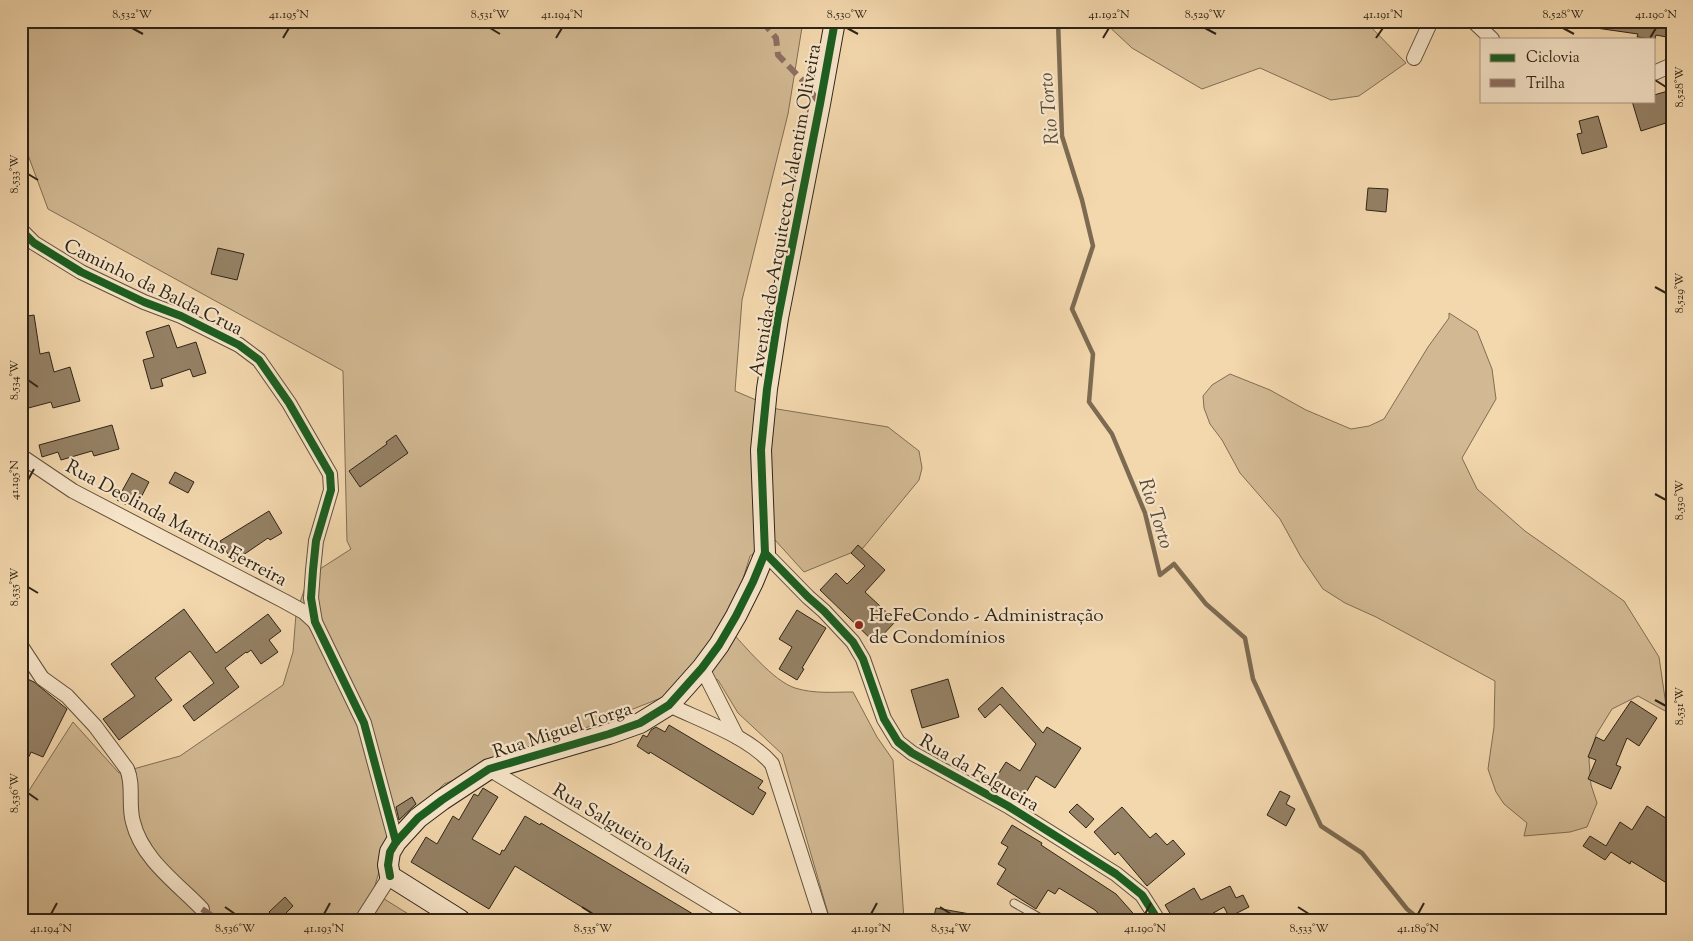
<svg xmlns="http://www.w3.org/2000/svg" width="1693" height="941" font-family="'Sorts Mill Goudy',serif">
  <rect width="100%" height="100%" fill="#f3d7ad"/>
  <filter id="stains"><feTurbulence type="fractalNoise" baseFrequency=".004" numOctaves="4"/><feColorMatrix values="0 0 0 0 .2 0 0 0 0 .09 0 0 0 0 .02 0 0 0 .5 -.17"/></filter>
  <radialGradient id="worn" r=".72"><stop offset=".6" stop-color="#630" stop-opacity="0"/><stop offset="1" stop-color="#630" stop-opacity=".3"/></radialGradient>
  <g fill="#d2b993" stroke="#806e54">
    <path d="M21 21H803L788 114 742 300 735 391 777 409 888 427 919 451 922 468 919 480 863 548 804 572 775 540 750 556 728 628C744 645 773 681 795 688 814 694 834 692 853 692L877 737 893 760 904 920H830L782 754 738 713 718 680 693 668 671 694 444 784 404 824 382 862 373 892 418 920H21V803L73 722 119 773 180 756 283 685 293 652 296 614 309 576 351 549 347 541 343 371 48 209 21 136Z"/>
    <path d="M1103 21H1365L1406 63 1359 96 1331 100 1260 68 1202 89 1132 48Z"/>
    <path d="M1449 313 1477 331 1492 369 1496 399 1462 458 1477 489 1525 531 1624 601 1659 657 1667 712 1638 696 1612 709 1596 735 1589 760 1591 785 1597 803 1587 827 1570 832 1524 836 1527 823 1504 804 1496 792 1488 769 1494 727 1495 681 1376 617 1345 603 1323 589 1301 557 1280 519 1240 473 1222 440 1210 424 1204 408 1203 396 1212 385 1230 374 1270 390 1306 410 1351 429 1369 426 1384 419 1428 347 1449 318Z"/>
  </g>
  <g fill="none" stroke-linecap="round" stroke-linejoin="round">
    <path stroke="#7c6b52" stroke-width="4.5" d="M1058 21 1062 136 1082 200 1093 246 1072 309 1093 354 1089 402 1112 434 1145 513 1160 575 1174 564 1206 604 1245 638 1253 679 1321 826 1362 853 1407 909 1420 920"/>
  </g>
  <g fill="#958165" stroke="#2f2416">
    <path d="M1596 21H1672V38L1656 35 1655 39 1637 37 1638 34 1596 28Z"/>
    <path d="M1668 91 1672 104V121L1641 131 1632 101H1654V95Z"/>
    <path d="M1598 116 1607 147 1582 154 1577 134 1582 133 1579 121Z"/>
    <path d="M1368 188 1388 189 1386 212 1366 210Z"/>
    <path d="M218 248 244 254 237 280 211 274Z"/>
    <path d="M34 315 40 354 49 352 54 372 70 367 80 401 53 408 51 402 21 410V317Z"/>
    <path d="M169 325 177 348 196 342 206 373 193 377 190 369 161 379 163 386 151 389 143 360 154 357 146 332Z"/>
    <path d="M112 425 119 449 94 456 92 451 61 460 58 452 42 457 39 445Z"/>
    <path d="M396 435 408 453 360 487 349 471 387 444 386 442Z"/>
    <path d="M175 472 194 482 188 493 169 483Z"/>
    <path d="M132 473 149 482 135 509 117 500Z"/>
    <path d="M269 511 282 533 270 540 268 538 233 562 220 541Z"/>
    <path d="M858 545 885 570 865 592 896 621 875 643 820 590 836 573 847 584 865 566 851 553Z"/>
    <path d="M184 609 216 653 268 614 281 631 269 640 278 652 261 664 251 650 247 653 246 652 225 668 239 687 194 721 183 706 214 683 190 651 155 678 172 700 119 740 103 719 135 696 111 664Z"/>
    <path d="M797 610 826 628 802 668 804 669 797 680 779 669 792 647 779 639Z"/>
    <path d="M21 676 34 682 67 709 43 757 31 752 21 774Z"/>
    <path d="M948 679 959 717 922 728 911 690Z"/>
    <path d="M1002 687 1043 733 1047 727 1081 748 1055 788 1036 776 1024 796 995 779 1006 762 1020 771 1036 744 1000 704 985 718 978 709Z"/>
    <path d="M1631 701 1657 718 1639 746 1627 738 1616 765 1621 767 1611 789 1588 779 1596 760 1588 757 1596 737 1604 741Z"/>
    <path d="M669 725 763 781 758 788 766 793 753 815 650 752 649 754 637 746 643 735 647 737 651 730 656 727 665 732Z"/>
    <path d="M483 788 498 797 472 839 500 855 502 850 504 851 525 816 540 825 541 823 703 920H603L515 866 489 909 411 862 426 837 437 844 453 816 459 820 474 794 478 796Z"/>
    <path d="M1280 791 1290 796 1286 804 1295 809 1286 826 1267 815Z"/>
    <path d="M412 797 416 804 399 820 396 807Z"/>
    <path d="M1077 804 1094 819 1086 828 1069 812Z"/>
    <path d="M1647 806 1672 822V871L1665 882 1631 861 1630 864 1611 852 1605 860 1583 846 1590 836 1606 846 1620 822 1632 830Z"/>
    <path d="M1122 807 1150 838 1156 833 1167 845 1173 840 1185 854 1147 886 1118 852 1115 855 1094 832Z"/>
    <path d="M1012 825 1042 843 1041 845 1116 894 1139 920H1104L1095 910 1059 888 1055 894 1048 890 1036 909 997 884 1006 869 998 864 1008 847 1001 843Z"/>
    <path d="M1230 886 1236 898 1243 895 1249 907 1229 917 1224 907 1201 920H1174L1165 905 1194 888 1201 900Z"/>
    <path d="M285 897 293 906 279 920H276L269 912Z"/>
    <path d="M936 908 970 914V920H933Z"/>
  </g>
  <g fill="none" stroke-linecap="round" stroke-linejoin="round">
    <defs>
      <path id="lane" d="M1014 903 1044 920"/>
      <g id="street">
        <path d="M1473 21 1492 39"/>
        <path d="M1414 58 1431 21"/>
        <path d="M1654 73 1672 65"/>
        <path d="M21 230 34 243 81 272 144 302 181 316 239 345 259 360 289 403 330 474 331 490 316 541 313 570 311 598 315 622 364 723 396 842"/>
        <path d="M21 456 73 491 284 601 304 612 315 622"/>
        <path d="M765 553 808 597 824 611 853 642 863 659 884 719 898 742 912 753 1008 806 1116 874 1142 895 1158 920"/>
        <path d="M21 646 42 678 67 696 95 726 127 769C134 785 128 805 133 822 142 859 177 883 202 909"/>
        <path d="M702 668 737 737"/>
        <path d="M669 705C702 721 748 736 772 764L822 920"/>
        <path d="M489 769 738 920"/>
        <path d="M362 920 390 876"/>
      </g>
      <path id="secondary" d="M460 920 390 876 388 865 390 852 396 842 418 818 442 800 489 769 609 734 640 723 669 705 702 668 719 645 736 616 753 582 765 553 761 450 767 389 778 318 820 104 835 21"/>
    </defs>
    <use href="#lane" stroke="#60513c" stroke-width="9"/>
    <use href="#street" stroke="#60513c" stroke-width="16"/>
    <use href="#secondary" stroke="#2f2416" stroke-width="22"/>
    <use href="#lane" stroke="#f7e5ca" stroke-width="7"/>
    <use href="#street" stroke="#f7e5ca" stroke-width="14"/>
    <use href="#secondary" stroke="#f7e5ca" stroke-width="20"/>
    <g stroke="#8d6e63" stroke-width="6" stroke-dasharray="12 6" stroke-linecap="butt">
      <path d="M762 21 776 38 778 55 803 81 820 104"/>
      <path d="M202 909 218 920"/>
    </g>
    <defs>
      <g id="cycleway">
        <path d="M21 230 34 243 81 272 144 302 181 316 239 345 259 360 289 403 330 474 331 490 316 541 313 570 311 598 315 622 364 723 396 842"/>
        <path d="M765 553 808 597 824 611 853 642 863 659 884 719 898 742 912 753 1008 806 1116 874 1142 895 1158 920"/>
        <path d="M390 876 388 865 390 852 396 842 418 818 442 800 489 769 609 734 640 723 669 705 702 668 719 645 736 616 753 582 765 553 761 450 767 389 778 318 820 104 835 21"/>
      </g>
    </defs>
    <use href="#cycleway" stroke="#f7e5ca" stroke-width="11"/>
    <use href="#cycleway" stroke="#1b5e20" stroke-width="8"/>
  </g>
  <path fill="none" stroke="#2f2416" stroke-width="2" d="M132 28 143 34M490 28 500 34M847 28 858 34M1205 28 1216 34M1563 28 1574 34M283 38 289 28M556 38 562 28M1103 38 1109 28M1376 38 1383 28M1650 38 1656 28M1655 80 1666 87M28 174 38 180M1655 287 1666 293M28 380 38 387M28 480 34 469M1655 494 1666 500M28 587 38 593M1655 700 1666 706M28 793 38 800M225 907 235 914M582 907 593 914M940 907 951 914M1298 907 1309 914M51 914 57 903M324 914 330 903M871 914 877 903M1145 914 1151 903M1418 914 1424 903"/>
  <circle fill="#8f2418" stroke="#f7e5ca" stroke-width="2" cx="859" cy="625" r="5"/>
  <g text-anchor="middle" stroke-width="4.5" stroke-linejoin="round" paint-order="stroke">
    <g font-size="19" fill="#2f2416" stroke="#f7e5ca">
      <text transform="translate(784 210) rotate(-80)" y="7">Avenida do Arquitecto Valentim Oliveira</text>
      <text transform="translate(154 286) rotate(26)" y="7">Caminho da Balda Crua</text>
      <text transform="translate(177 522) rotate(28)" y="7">Rua Deolinda Martins Ferreira</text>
      <text transform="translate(562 729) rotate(-18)" y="7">Rua Miguel Torga</text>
      <text transform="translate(980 772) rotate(30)" y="7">Rua da Felgueira</text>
      <text transform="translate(623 828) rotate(31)" y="7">Rua Salgueiro Maia</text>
    </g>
    <g font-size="19" fill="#2f2416" stroke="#f7e5ca" text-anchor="start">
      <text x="869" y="621">HeFeCondo - Administração<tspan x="869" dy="22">de Condomínios</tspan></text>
    </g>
    <g font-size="20" font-style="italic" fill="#5c4d39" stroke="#f7e5ca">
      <text transform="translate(1048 109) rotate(-95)" y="7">Rio Torto</text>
      <text transform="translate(1157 513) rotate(72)" y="7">Rio Torto</text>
    </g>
  </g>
  <rect width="1693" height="941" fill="none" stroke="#f3d7ad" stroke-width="55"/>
  <rect x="1480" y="38" width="175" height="65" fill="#f7e5ca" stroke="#a79882"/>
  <rect x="1490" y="54" width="25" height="8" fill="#1b5e20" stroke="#a79882"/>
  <text x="1526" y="62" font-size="15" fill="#2f2416">Ciclovia</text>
  <rect x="1490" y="79" width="25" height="8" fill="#8d6e63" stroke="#a79882"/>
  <text x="1526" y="88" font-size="15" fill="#2f2416">Trilha</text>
  <rect x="28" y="28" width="1638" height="886" fill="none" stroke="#2f2416" stroke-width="2"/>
  <g font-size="12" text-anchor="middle" fill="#2f2416">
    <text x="132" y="18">8.532°W</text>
    <text x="289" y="18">41.195°N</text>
    <text x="490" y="18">8.531°W</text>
    <text x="562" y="18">41.194°N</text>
    <text x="847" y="18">8.530°W</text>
    <text x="1109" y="18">41.192°N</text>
    <text x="1205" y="18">8.529°W</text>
    <text x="1383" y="18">41.191°N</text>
    <text x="1563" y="18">8.528°W</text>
    <text x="1656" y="18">41.190°N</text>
    <text transform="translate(1679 87) rotate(-90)" y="4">8.528°W</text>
    <text transform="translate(14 174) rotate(-90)" y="4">8.533°W</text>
    <text transform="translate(1679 293) rotate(-90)" y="4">8.529°W</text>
    <text transform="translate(14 380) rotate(-90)" y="4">8.534°W</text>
    <text transform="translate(14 480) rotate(-90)" y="4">41.195°N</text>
    <text transform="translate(1679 500) rotate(-90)" y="4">8.530°W</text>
    <text transform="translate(14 587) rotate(-90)" y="4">8.535°W</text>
    <text transform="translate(1679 706) rotate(-90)" y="4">8.531°W</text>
    <text transform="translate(14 793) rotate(-90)" y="4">8.536°W</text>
    <text x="51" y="932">41.194°N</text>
    <text x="235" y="932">8.536°W</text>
    <text x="324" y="932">41.193°N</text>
    <text x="593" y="932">8.535°W</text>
    <text x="871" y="932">41.191°N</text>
    <text x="951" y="932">8.534°W</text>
    <text x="1145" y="932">41.190°N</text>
    <text x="1309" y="932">8.533°W</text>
    <text x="1418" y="932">41.189°N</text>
  </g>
  <rect width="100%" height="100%" filter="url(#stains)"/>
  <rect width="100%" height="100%" fill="url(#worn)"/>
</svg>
